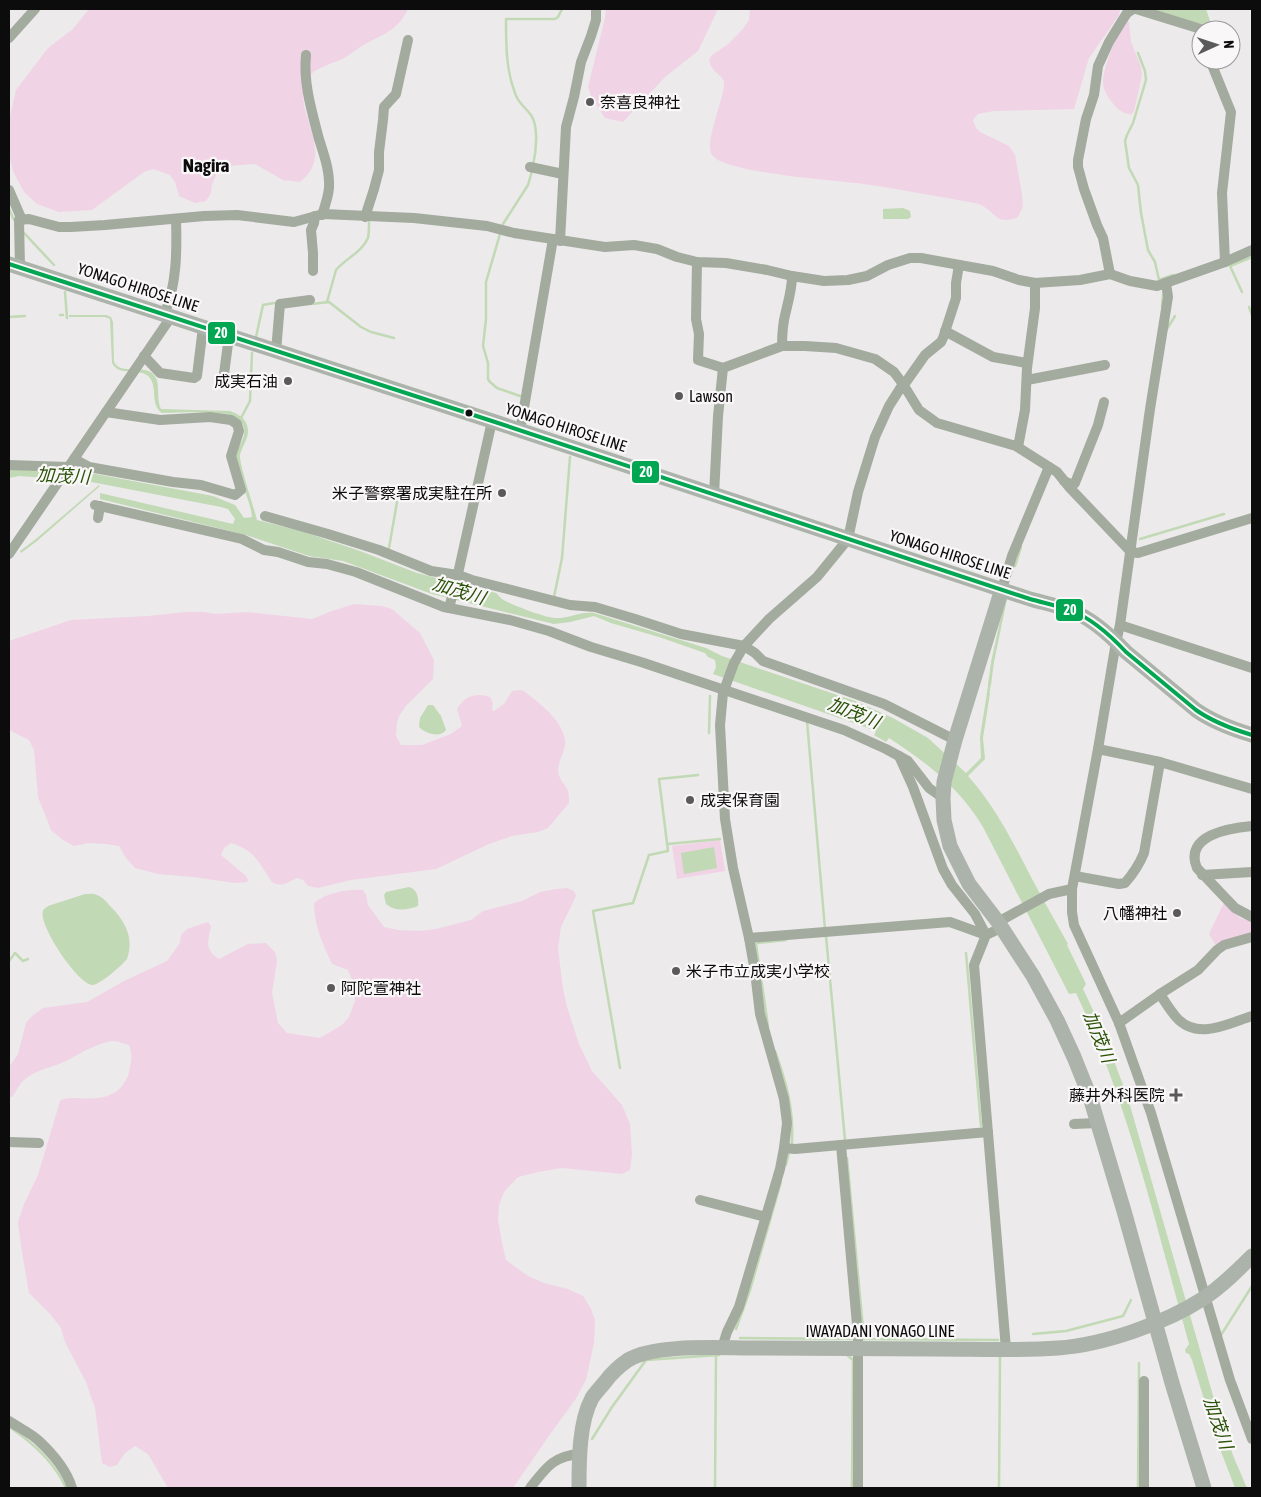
<svg xmlns="http://www.w3.org/2000/svg" width="1261" height="1497" font-family="'Asap Condensed','Noto Sans JP',sans-serif">
  <rect width="100%" height="100%" fill="#eceaeb"/>
  <g fill="#f1d3e6">
    <path d="M89 9H408C397 32 382 34 362 46 355 50 349 56 342 59 331 64 312 69 306 80 293 108 327 141 311 170 308 175 304 178 300 182L283 180 255 164 228 166 217 173 212 184 211 193 206 201 195 203 179 196 175 182 170 175 153 169 144 172 92 210 59 212 37 204 24 192 13 171 9 153V121L16 90 48 48 73 29Z"/>
    <path d="M606 9H718L698 51 665 77 623 122 605 118 591 96 588 87 605 18Z"/>
    <path d="M750 9H1120L1119 15 1089 58 1074 109 994 111 978 114 973 120 976 128 980 132 1009 146 1015 155 1022 194 1023 207 1017 218C994 224 998 214 981 205 977 203 973 203 969 202 934 196 899 189 864 184 839 181 724 173 712 155 704 143 723 101 724 85 725 74 712 75 709 60L712 55 727 45 742 30 749 20Z"/>
    <path d="M1126 21 1129 22 1131 42 1141 67 1142 75 1134 111 1132 114C1126 115 1120 111 1115 106 1110 100 1103 91 1103 83 1103 66 1117 34 1126 21Z"/>
    <path d="M354 604 382 606 392 609 420 633 434 660 433 679 406 706 399 716 397 723 396 736 401 745H422L451 734 462 726 457 709C464 696 476 692 490 697L493 703 492 710 494 711 504 704 512 691 520 690 524 691C539 703 567 723 565 745 564 753 558 762 558 771 559 780 565 784 568 791 569 794 569 799 569 803L548 828 538 832 512 836 489 844 436 869 351 880 318 888 308 886 303 880 297 878C288 882 282 888 272 882 258 862 256 851 231 843L224 848 221 855 246 876 248 880 247 882 235 883 193 877 158 874 135 868 126 858 119 846 106 844 88 843 74 846 63 840 51 830 38 797 34 750 29 740 9 730V641L71 620 148 616 186 612H204L215 614 247 612 312 619 332 611Z"/>
    <path d="M720 840 725 871 677 879 672 846Z"/>
    <path d="M567 888 574 891 576 896 561 927 558 948 563 989 567 1007 579 1044 592 1071 622 1105 630 1124 632 1154 630 1170 622 1174 562 1168 538 1172 518 1177 504 1192 499 1205 498 1219 501 1238 506 1260 528 1276 544 1283 568 1289 583 1296 591 1309 595 1320 594 1343 586 1380 575 1400 546 1440 513 1488H168L148 1454 135 1446 125 1453 117 1465 110 1467 102 1463 95 1408 86 1382 65 1342 61 1328 50 1314 29 1293 21 1246 18 1222 24 1204 38 1175 60 1101C69 1092 104 1108 122 1086 125 1081 128 1078 129 1072 131 1061 133 1056 129 1045 124 1044 118 1041 114 1041 101 1041 79 1054 68 1060 53 1068 35 1069 23 1081 18 1086 16 1092 12 1097H9V1067L18 1054 26 1023 32 1016 43 1008 87 1002 124 981 167 961 180 943 181 935 187 929 208 922 211 926C208 942 204 949 219 959L248 944 266 943 275 952 277 961 272 993 278 1023 287 1033 320 1038 342 1025 349 1017 355 1001 353 982 348 970 332 964C322 941 315 929 314 903 327 893 346 889 363 890L366 895 368 905 384 927 398 930 419 931 436 929 471 920 483 911 522 901 540 892 556 889Z"/>
    <path d="M1224 903 1240 918 1252 921V932L1216 946 1209 934Z"/>
  </g>
  <g fill="#c1d9b4">
    <path d="M1150 9H1206L1211 24 1210 26 1178 18Z"/>
    <path d="M903 208 910 211 911 217 908 219H883V209Z"/>
    <path d="M69 315H106L111 317 113 322 114 362C122 377 147 361 156 378 160 386 156 399 161 409L230 411C238 414 244 417 247 425 251 437 242 445 240 455 239 464 254 507 257 520L301 531 360 551 417 573 496 593C497 594 502 599 502 599 509 604 546 618 555 618 568 619 580 611 594 613L706 648 722 656 855 701 893 718 928 738 966 773 981 758 980 737 987 693H990L983 738 985 759 968 776C995 806 1013 842 1031 877 1043 900 1056 922 1068 944L1067 945 1086 984 1083 989 1100 1025 1127 1095 1218 1413 1234 1458 1247 1488H1235L1217 1441 1192 1360 1189 1354 1186 1353 1185 1350 1189 1344C1156 1226 1129 1105 1076 993L1069 994 983 827C960 788 926 762 889 738L886 742 874 735 876 732 868 728 713 674 716 667 715 660 708 657 705 653 659 637 611 623 594 616 570 622 554 624 432 594 343 561 309 556 246 535 100 499V493L233 524 235 519 228 509 221 507 76 479 74 480 19 476 9 478V467L74 470 213 496 235 505 244 518 252 517C250 498 239 481 235 462 233 450 246 441 244 429 243 424 240 419 235 417 222 410 178 413 162 413 149 404 159 386 148 376 138 367 119 377 112 363L110 319 105 317H69Z"/>
    <path d="M99 485 100 486 37 541 21 553 20 551 36 539Z"/>
    <path d="M1005 598 1007 599 994 662 991 685H988L991 662Z"/>
    <path d="M428 705H433L441 716 446 730C440 738 426 734 419 727L420 718Z"/>
    <path d="M714 847 717 868 684 874 681 853Z"/>
    <path d="M409 887C417 889 419 898 418 906 407 910 395 912 386 904L384 895 386 892Z"/>
    <path d="M85 894C89 894 93 893 97 895 102 897 106 901 109 905 124 919 135 938 127 959 122 965 101 984 93 985 79 986 38 925 43 911 44 908 46 908 48 906Z"/>
  </g>
  <g fill="none" stroke-linecap="round" stroke-linejoin="round">
    <g stroke="#c1d9b4" stroke-width="2.5">
      <path d="M1138 53 1145 71 1146 80 1133 123 1127 135 1125 141 1129 168 1138 185 1141 213 1148 250 1155 262 1159 280 1173 275"/>
      <path d="M533 165C536 152 539 127 531 115 525 107 518 103 515 93 506 70 506 44 506 19H555L558 17 562 9"/>
      <path d="M9 209 14 220"/>
      <path d="M503 224 528 185 532 171"/>
      <path d="M24 233 54 265"/>
      <path d="M500 234 486 282V319L483 346 488 363V379L490 382 497 388 523 397"/>
      <path d="M65 292 67 318"/>
      <path d="M1242 292 1230 266 1252 257"/>
      <path d="M327 302 336 270C345 259 362 252 368 238 369 234 369 227 369 222"/>
      <path d="M311 304 329 302 361 327 371 332 394 338"/>
      <path d="M1162 306 1163 295"/>
      <path d="M1249 307 1252 315"/>
      <path d="M60 315H63"/>
      <path d="M9 317 25 316"/>
      <path d="M1167 329 1175 316"/>
      <path d="M256 337 263 305 274 303"/>
      <path d="M241 418 250 401 252 353"/>
      <path d="M1140 539 1224 514"/>
      <path d="M389 548 397 502"/>
      <path d="M1015 566 1021 547"/>
      <path d="M554 597 562 558 570 457"/>
      <path d="M988 694 990 682"/>
      <path d="M807 721 825 929"/>
      <path d="M709 733 710 696"/>
      <path d="M668 844 720 839"/>
      <path d="M826 936 845 1140"/>
      <path d="M758 943 786 940"/>
      <path d="M756 944 768 1026"/>
      <path d="M966 953 981 1126"/>
      <path d="M9 961 15 953 23 961 28 959"/>
      <path d="M775 1051C786 1082 794 1109 792 1143"/>
      <path d="M620 1068 593 911 633 903 649 855 668 851 659 779 698 775"/>
      <path d="M847 1158 864 1339 998 1340"/>
      <path d="M786 1165 789 1152"/>
      <path d="M736 1329 750 1290 781 1182"/>
      <path d="M1033 1334 1066 1331 1123 1316 1131 1300"/>
      <path d="M1221 1335 1252 1286"/>
      <path d="M740 1338 855 1339"/>
      <path d="M847 1355 853 1360 852 1488"/>
      <path d="M998 1356H1000L999 1488"/>
      <path d="M11 1428C33 1443 55 1463 66 1488"/>
      <path d="M592 1439 612 1407 646 1360 719 1355"/>
      <path d="M715 1488 716 1355"/>
      <path d="M1138 1488 1139 1363"/>
    </g>
    <g stroke="#a3aa9e" stroke-width="10">
      <path d="M1136 9 1204 30"/>
      <path d="M9 38 35 9"/>
      <path d="M306 55C303 83 312 112 319 139 324 155 330 171 329 188 328 198 325 206 322 215"/>
      <path d="M1210 60 1231 112 1222 193 1225 262"/>
      <path d="M530 167 563 174"/>
      <path d="M9 190 22 220"/>
      <path d="M365 217 374 189 379 170V152L383 120 384 107 396 94 408 40"/>
      <path d="M560 241 566 127 574 97 581 62 591 36 596 20V9"/>
      <path d="M697 262 696 319 699 334 698 360 723 368"/>
      <path d="M20 267 19 220 29 219 59 227H71L105 225 204 216 237 215 294 222 323 214 414 218 487 226 514 233 605 247 634 245 657 249 677 257 697 262 726 263 767 270 792 276 824 281 848 280 867 276 888 265 910 258H921L993 271 1019 280 1035 283 1080 280 1110 274 1130 281 1157 286 1225 262 1252 250"/>
      <path d="M313 271V253L311 230 314 223 315 216"/>
      <path d="M1110 274 1103 238 1097 225 1084 189 1078 167V160L1086 119 1094 95 1098 66 1109 42 1120 24 1127 13 1133 9"/>
      <path d="M1166 283 1168 297 1150 409 1120 625 1116 642 1098 749 1072 889V912L1074 925 1119 1023 1151 1113 1230 1380 1252 1439"/>
      <path d="M164 315C177 285 177 250 176 219"/>
      <path d="M945 331 993 357 1027 363"/>
      <path d="M782 346C782 335 783 322 786 311 789 299 792 288 792 276"/>
      <path d="M276 351 280 304 310 300"/>
      <path d="M144 356 160 373 194 378 197 376 203 327"/>
      <path d="M224 374 229 336"/>
      <path d="M1027 380 1105 365"/>
      <path d="M520 431 553 239"/>
      <path d="M1018 447 1025 410 1027 368 1035 308V283"/>
      <path d="M74 459 89 467 173 482 201 485 235 495 241 490 231 456 239 431 237 424 231 420 210 417 160 420 106 412"/>
      <path d="M9 465 68 467"/>
      <path d="M1064 481 1073 485 1075 483 1098 425 1104 402"/>
      <path d="M714 495 718 416 723 368 782 346H805L836 348 875 359 894 372 903 384 919 410 937 423 1016 446 1057 472 1070 488 1131 552 1138 553 1252 518"/>
      <path d="M95 505 242 539 264 550 278 552 308 562 327 564 356 572 444 607 510 620 549 631 591 647 641 662 844 730 886 749 908 761 929 788 943 798"/>
      <path d="M265 516 328 534 379 550 431 571 458 575 472 580 570 605 595 607 635 619 681 634 744 646 755 653 763 661 884 704 955 740"/>
      <path d="M98 518 100 506"/>
      <path d="M9 554 171 317"/>
      <path d="M1002 589 1012 556 1049 467"/>
      <path d="M449 608 457 578 492 421"/>
      <path d="M1120 625 1252 668"/>
      <path d="M1098 749 1160 762 1252 789"/>
      <path d="M899 756 913 787 943 869 952 885 975 914 986 935"/>
      <path d="M1252 826C1230 828 1183 835 1197 868L1235 908 1252 917"/>
      <path d="M1202 875 1252 872"/>
      <path d="M1075 876 1119 884 1125 883C1133 874 1139 865 1144 853L1160 762"/>
      <path d="M998 922 1049 894 1072 889"/>
      <path d="M1001 928 986 935 974 965 1006 1349"/>
      <path d="M749 938 950 922 986 935"/>
      <path d="M1160 994C1165 1002 1170 1010 1176 1017 1197 1041 1227 1024 1252 1016"/>
      <path d="M1119 1023 1160 994 1198 970 1217 950 1224 945 1252 937"/>
      <path d="M1074 1124 1097 1123"/>
      <path d="M9 1142 39 1143"/>
      <path d="M841 1145 858 1336V1488"/>
      <path d="M784 1148 795 1149 988 1132"/>
      <path d="M700 1200 766 1217"/>
      <path d="M722 1348 727 1332 739 1307 780 1169 784 1148 787 1123 784 1099 760 1014 755 972 749 938 733 868 725 819 720 725 723 693 734 663 744 646 769 619 817 577 848 539 858 492 875 437 889 406 903 384 906 382 925 355 941 342 943 338 956 298V283L959 265"/>
      <path d="M9 1421C18 1427 30 1433 38 1440 52 1453 67 1471 72 1488"/>
      <path d="M530 1488C546 1468 553 1456 580 1454"/>
      <path d="M1144 1488V1381"/>
    </g>
    <g stroke="#acb3aa" stroke-width="15">
      <path d="M9 264 492 421 1030 599C1044 603 1059 606 1072 611 1093 619 1111 636 1126 652L1196 710C1213 722 1232 729 1252 735"/>
      <path d="M1002 589 955 740 944 782 943 798 944 820 950 846 969 884 998 922 1033 976 1057 1020 1074 1057 1090 1097 1124 1211 1172 1383 1204 1488"/>
      <path d="M579 1488C579 1461 579 1422 592 1398 596 1392 601 1387 605 1382 611 1374 619 1366 628 1360 654 1344 718 1348 750 1348 811 1348 872 1349 934 1349 975 1349 1016 1351 1058 1348 1103 1345 1166 1323 1204 1298 1222 1286 1237 1271 1252 1256"/>
    </g>
    <defs>
      <path id="bus-1" d="M9 264 492 421 1030 599C1044 603 1059 606 1072 611 1093 619 1111 636 1126 652L1196 710C1213 722 1232 729 1252 735"/>
    </defs>
    <use href="#bus-1" stroke="#faf7f9" stroke-width="8"/>
    <use href="#bus-1" stroke="#00a651" stroke-width="4"/>
  </g>
  <g fill="#5b5a5a" stroke="#faf7f9" stroke-width="2">
    <circle cx="590" cy="102" r="5"/>
    <circle cx="288" cy="381" r="5"/>
    <circle cx="679" cy="396" r="5"/>
    <circle cx="502" cy="493" r="5"/>
    <circle cx="690" cy="800" r="5"/>
    <circle cx="1177" cy="913" r="5"/>
    <circle cx="676" cy="971" r="5"/>
    <circle cx="331" cy="988" r="5"/>
    <path d="M1173.5 1087.5h5v5h5v5h-5v5h-5v-5h-5v-5h5z"/>
  </g>
  <circle fill="#0d0c0c" stroke="#faf7f9" stroke-width="2" cx="469" cy="413" r="4.5"/>
  <g text-anchor="middle" stroke-width="4.5" stroke-linejoin="round" paint-order="stroke">
    <g font-size="16" fill="#0d0c0c" stroke="#faf7f9" text-anchor="start">
      <text x="600" y="108">奈喜良神社</text>
      <text x="278" y="387" text-anchor="end">成実石油</text>
      <text x="689" y="402">Lawson</text>
      <text x="492" y="499" text-anchor="end">米子警察署成実駐在所</text>
      <text x="700" y="806">成実保育園</text>
      <text x="1167" y="919" text-anchor="end">八幡神社</text>
      <text x="686" y="977">米子市立成実小学校</text>
      <text x="341" y="994">阿陀萱神社</text>
      <text x="1165" y="1101" text-anchor="end">藤井外科医院</text>
    </g>
    <g font-size="16" fill="#0d0c0c" stroke="#faf7f9">
      <text transform="translate(138 287) rotate(18)" y="6">YONAGO HIROSE LINE</text>
      <text transform="translate(566 427) rotate(18)" y="6">YONAGO HIROSE LINE</text>
      <text transform="translate(950 554) rotate(18)" y="6">YONAGO HIROSE LINE</text>
      <text x="880" y="1337">IWAYADANI YONAGO LINE</text>
    </g>
    <g font-size="18" font-style="italic" fill="#285205" stroke="#faf7f9">
      <text transform="translate(63 476) rotate(3)" y="6">加茂川</text>
      <text transform="translate(459 591) rotate(17)" y="6">加茂川</text>
      <text transform="translate(854 713) rotate(22)" y="6">加茂川</text>
      <text transform="translate(1099 1037) rotate(68)" y="6">加茂川</text>
      <text transform="translate(1218 1423) rotate(71)" y="6">加茂川</text>
    </g>
    <g font-size="19" font-weight="bold" fill="#0d0c0c" stroke="#faf7f9">
      <text x="206" y="172">Nagira</text>
    </g>
  </g>
  <g stroke="#faf7f9" stroke-width="2">
    <rect x="207" y="321" width="29" height="24" rx="5" fill="#00a651"/>
    <rect x="631" y="460" width="29" height="24" rx="5" fill="#00a651"/>
    <rect x="1055" y="598" width="29" height="24" rx="5" fill="#00a651"/>
  </g>
  <g font-size="14" text-anchor="middle" font-weight="bold" fill="#fff">
    <text x="221" y="338">20</text>
    <text x="646" y="477">20</text>
    <text x="1070" y="615">20</text>
  </g>
  <rect width="1261" height="1497" fill="none" stroke="#0d0c0c" stroke-width="20"/>
  <g transform="translate(1216 45) rotate(87)"><circle r="24" fill="#faf7f9" stroke="#9b999a"/>
  <path d="M0-4L9 19L0 12L-9 19Z" fill="#5b5a5a"/>
  <text y="-8" font-size="14" font-weight="bold" text-anchor="middle" fill="#0d0c0c">N</text>
  </g>
</svg>
